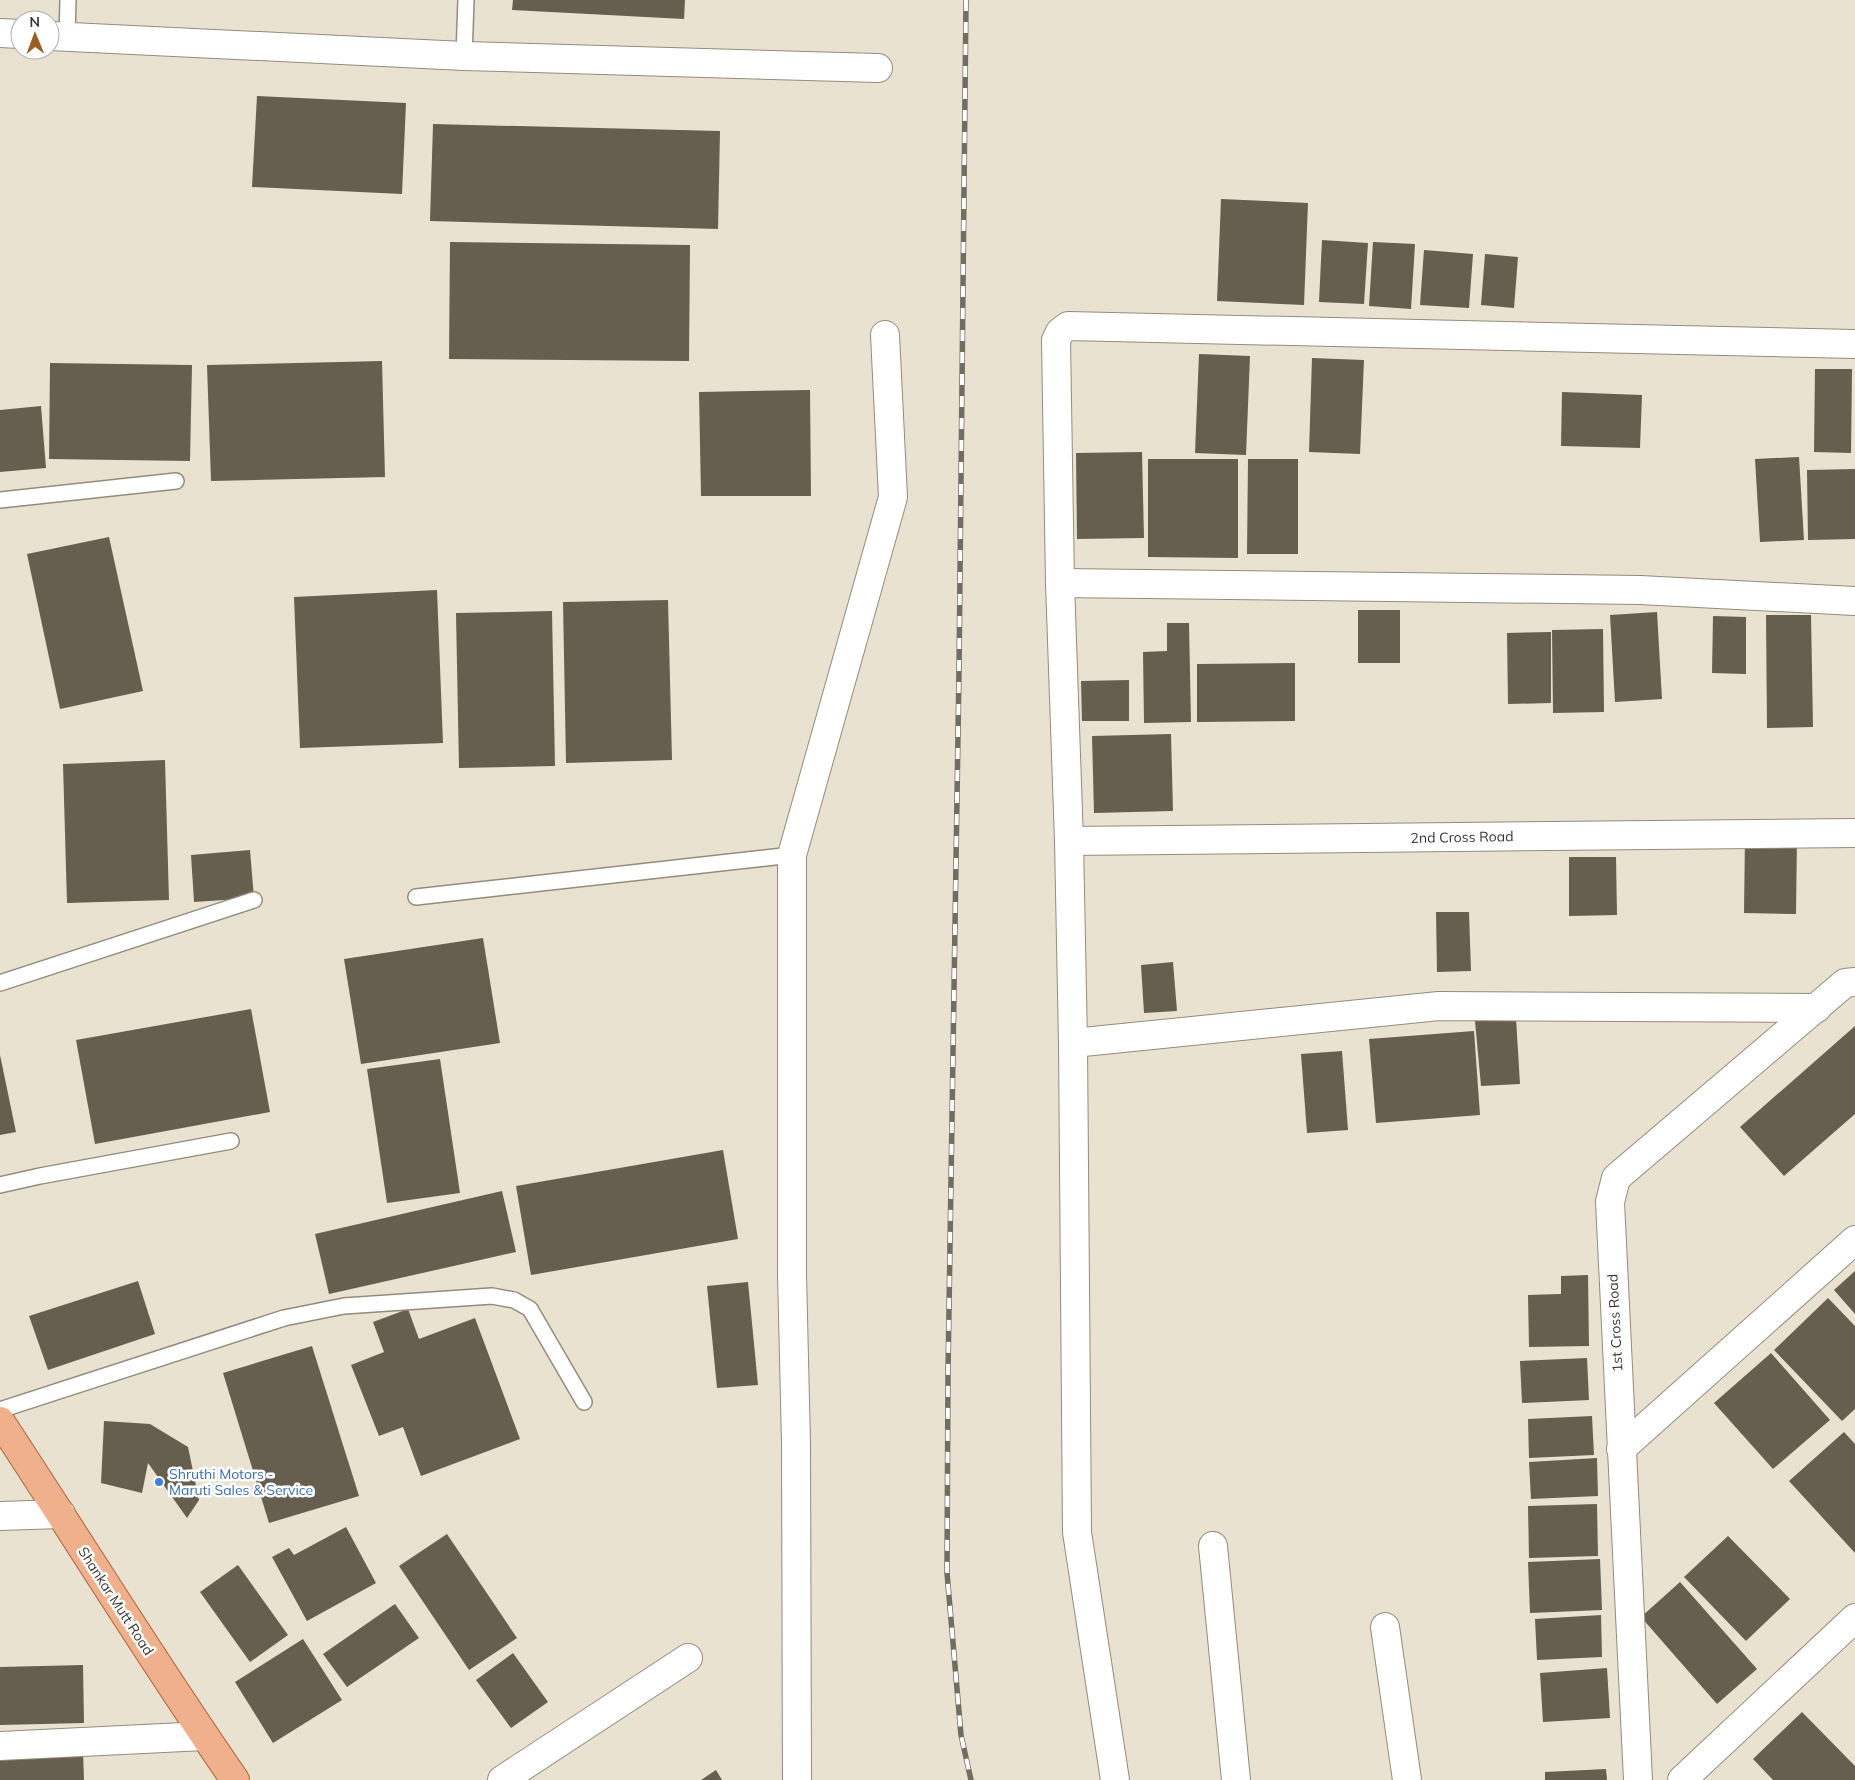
<svg xmlns="http://www.w3.org/2000/svg" width="1855" height="1780" font-family="Mulish,sans-serif">
  <rect width="100%" height="100%" fill="#e9e2d0"/>
  <g fill="#665f50">
    <path d="M513 0H685L684 19 512 10Z"/>
    <path d="M257 96 406 103 402 194 252 187Z"/>
    <path d="M433 124 720 131 718 229 430 221Z"/>
    <path d="M1221 199 1308 203 1304 305 1217 301Z"/>
    <path d="M1322 240 1368 243 1364 304 1319 302Z"/>
    <path d="M450 242 690 245 689 361 449 359Z"/>
    <path d="M1373 242 1415 244 1411 309 1369 306Z"/>
    <path d="M1424 250 1473 254 1469 308 1420 305Z"/>
    <path d="M1485 254 1518 257 1514 308 1481 305Z"/>
    <path d="M1199 354 1250 356 1246 455 1195 453Z"/>
    <path d="M1312 358 1364 360 1360 454 1309 452Z"/>
    <path d="M382 361 385 477 211 481 207 365Z"/>
    <path d="M50 363 192 365 190 461 49 459Z"/>
    <path d="M1815 369H1852L1851 453 1814 452Z"/>
    <path d="M810 390 811 496H701L699 392Z"/>
    <path d="M1562 392 1642 395 1640 448 1561 446Z"/>
    <path d="M41 406 46 468 0 472V410Z"/>
    <path d="M1142 452 1144 538 1077 539 1076 453Z"/>
    <path d="M1799 457 1804 540 1760 542 1755 459Z"/>
    <path d="M1148 459H1238V558L1148 557Z"/>
    <path d="M1248 459H1298V554H1247Z"/>
    <path d="M1855 469V539L1808 540 1807 470Z"/>
    <path d="M109 537 143 691 60 709 27 554Z"/>
    <path d="M437 590 443 743 300 748 294 597Z"/>
    <path d="M668 600 672 760 566 763 563 602Z"/>
    <rect x="1358" y="610" width="42" height="53"/>
    <path d="M552 611 555 766 459 768 456 613Z"/>
    <path d="M1657 612 1662 699 1615 702 1610 615Z"/>
    <path d="M1766 615H1811L1813 727 1767 728Z"/>
    <path d="M1713 616 1746 617V674L1712 673Z"/>
    <path d="M1167 623H1189L1191 722 1144 723 1143 652 1167 651Z"/>
    <path d="M1603 629 1604 712 1553 713 1552 630Z"/>
    <path d="M1551 632V703L1508 704 1507 633Z"/>
    <path d="M1295 663V721L1197 722V664Z"/>
    <path d="M1129 680V721H1082L1081 681Z"/>
    <path d="M1171 734 1173 811 1094 813 1092 736Z"/>
    <path d="M165 760 169 900 67 903 63 764Z"/>
    <path d="M1745 835H1797L1796 914 1744 913Z"/>
    <path d="M250 850 254 898 194 902 191 855Z"/>
    <path d="M1569 857H1616L1617 915 1569 916Z"/>
    <path d="M1436 912H1469L1471 971 1437 972Z"/>
    <path d="M483 938 500 1043 361 1064 344 959Z"/>
    <path d="M1173 962 1177 1011 1144 1013 1141 965Z"/>
    <path d="M251 1009 270 1112 95 1144 76 1040Z"/>
    <path d="M1516 1018 1520 1084 1481 1086 1475 1021Z"/>
    <path d="M1855 1026V1114L1784 1176 1740 1127Z"/>
    <path d="M1474 1031 1480 1115 1376 1123 1369 1039Z"/>
    <path d="M1342 1051 1348 1130 1307 1133 1301 1054Z"/>
    <path d="M0 1055 16 1132 0 1135Z"/>
    <path d="M440 1059 460 1193 387 1203 367 1069Z"/>
    <path d="M723 1150 738 1239 531 1275 516 1186Z"/>
    <path d="M502 1191 516 1252 329 1294 315 1234Z"/>
    <path d="M1855 1271V1314L1834 1290Z"/>
    <path d="M1588 1275 1589 1346 1529 1347 1528 1295 1561 1294V1276Z"/>
    <path d="M138 1281 155 1334 48 1370 29 1316Z"/>
    <path d="M748 1282 758 1385 717 1388 707 1286Z"/>
    <path d="M1828 1298 1855 1326V1409L1842 1421 1774 1350Z"/>
    <path d="M408 1309 419 1339 475 1318 520 1439 421 1476 403 1427 379 1436 351 1365 384 1352 373 1322Z"/>
    <path d="M312 1346 359 1496 269 1523 223 1373Z"/>
    <path d="M1771 1353 1830 1420 1773 1469 1714 1403Z"/>
    <path d="M1587 1358 1589 1400 1522 1403 1520 1361Z"/>
    <path d="M1592 1416 1594 1455 1529 1458 1528 1419Z"/>
    <path d="M104 1421 150 1424 188 1447 199 1500 187 1518 148 1463 142 1493 101 1483Z"/>
    <path d="M1844 1432 1855 1444V1553L1789 1481Z"/>
    <path d="M1597 1458 1598 1496 1531 1499 1529 1462Z"/>
    <path d="M1597 1504 1598 1556 1529 1558 1528 1506Z"/>
    <path d="M346 1527 376 1583 307 1621 272 1557 289 1548 294 1555Z"/>
    <path d="M447 1534 517 1638 469 1670 399 1566Z"/>
    <path d="M1728 1536 1790 1599 1746 1641 1684 1577Z"/>
    <path d="M1600 1559 1602 1610 1530 1613 1528 1562Z"/>
    <path d="M238 1565 288 1635 250 1662 200 1592Z"/>
    <path d="M1680 1582 1757 1669 1717 1704 1641 1617Z"/>
    <path d="M395 1604 419 1638 347 1687 323 1654Z"/>
    <path d="M1601 1615 1602 1657 1537 1660 1535 1619Z"/>
    <path d="M303 1639 342 1700 273 1743 235 1682Z"/>
    <path d="M513 1653 548 1702 511 1728 476 1680Z"/>
    <path d="M83 1665 84 1723 0 1725V1667Z"/>
    <path d="M1607 1668 1610 1718 1543 1722 1540 1673Z"/>
    <path d="M1802 1712 1855 1766V1780H1773L1753 1759Z"/>
    <path d="M83 1752 84 1780H0V1753Z"/>
    <path d="M1606 1769 1607 1780H1545V1772Z"/>
    <path d="M716 1770 722 1780H701Z"/>
  </g>
  <g fill="none" stroke-linecap="round" stroke-linejoin="round">
    <defs>
      <g id="lane">
        <path d="M67 37 68 0"/>
        <path d="M464 56 466 0"/>
        <path d="M0 500 176 481"/>
        <path d="M416 897 792 855"/>
        <path d="M0 983 254 900"/>
        <path d="M0 1185 40 1176 231 1141"/>
        <path d="M0 1410 284 1318 344 1306 492 1296 514 1300 530 1309 584 1402"/>
      </g>
      <g id="street">
        <path d="M0 33 20 34"/>
        <path d="M50 36 464 56 878 68"/>
        <path d="M1060 583 1640 590 1855 601"/>
        <path d="M1069 841 1855 833"/>
        <path d="M1073 1043 1439 1006 1817 1008"/>
        <path d="M1621 1449 1855 1240"/>
        <path d="M0 1516 61 1514"/>
        <path d="M1213 1546 1236 1780"/>
        <path d="M1385 1627 1407 1780"/>
        <path d="M0 1746 204 1736"/>
        <path d="M502 1780 688 1658"/>
        <path d="M797 1780 796 1443 792 1274V855L893 497 885 335"/>
        <path d="M1115 1780 1077 1532 1073 1043 1069 841 1060 583 1056 340 1060 332 1068 326 1855 344"/>
        <path d="M1638 1780 1610 1202 1616 1178 1845 983 1855 982"/>
        <path d="M1682 1780 1855 1618"/>
      </g>
      <path id="primary" d="M0 1421C79 1541 153 1662 235 1780"/>
    </defs>
    <use href="#lane" stroke="#938c7c" stroke-width="18"/>
    <use href="#street" stroke="#938c7c" stroke-width="30"/>
    <use href="#primary" stroke="#aa623a" stroke-width="30"/>
    <use href="#lane" stroke="#fff" stroke-width="15"/>
    <use href="#street" stroke="#fff" stroke-width="28"/>
    <use href="#primary" stroke="#f1b08c" stroke-width="28"/>
    <defs>
      <path id="rail" d="M966 0 959 671 948 1373 947 1573 961 1735 971 1780"/>
    </defs>
    <use href="#rail" stroke="#716d62" stroke-width="5.5"/>
    <use href="#rail" stroke="#fff" stroke-width="4" stroke-dasharray="11" stroke-linecap="butt"/>
  </g>
  <circle fill="#3f7fe0" stroke="#fff" stroke-width="2" cx="159" cy="1482" r="5"/>
  <g text-anchor="middle" stroke-width="5" stroke-linejoin="round" paint-order="stroke">
    <g font-size="14" fill="#38352e" stroke="#fff">
      <text transform="translate(1462 837) rotate(-1)" y="5">2nd Cross Road</text>
      <text transform="translate(1615 1323) rotate(-93)" y="5">1st Cross Road</text>
      <text transform="translate(116 1601) rotate(57)" y="5">Shankar Mutt Road</text>
    </g>
    <g font-size="14" fill="#366cbe" stroke="#fff" text-anchor="start">
      <text x="169" y="1479">Shruthi Motors -<tspan x="169" dy="16">Maruti Sales &amp; Service</tspan></text>
    </g>
  </g>
  <g transform="translate(35 35) rotate(359)"><circle r="24" fill="#ffffff" stroke="#afaeab"/>
  <path d="M0-4L9 19L0 12L-9 19Z" fill="#9c5f22"/>
  <text y="-8" font-size="14" font-weight="bold" text-anchor="middle" fill="#38352e">N</text>
  </g>
</svg>
